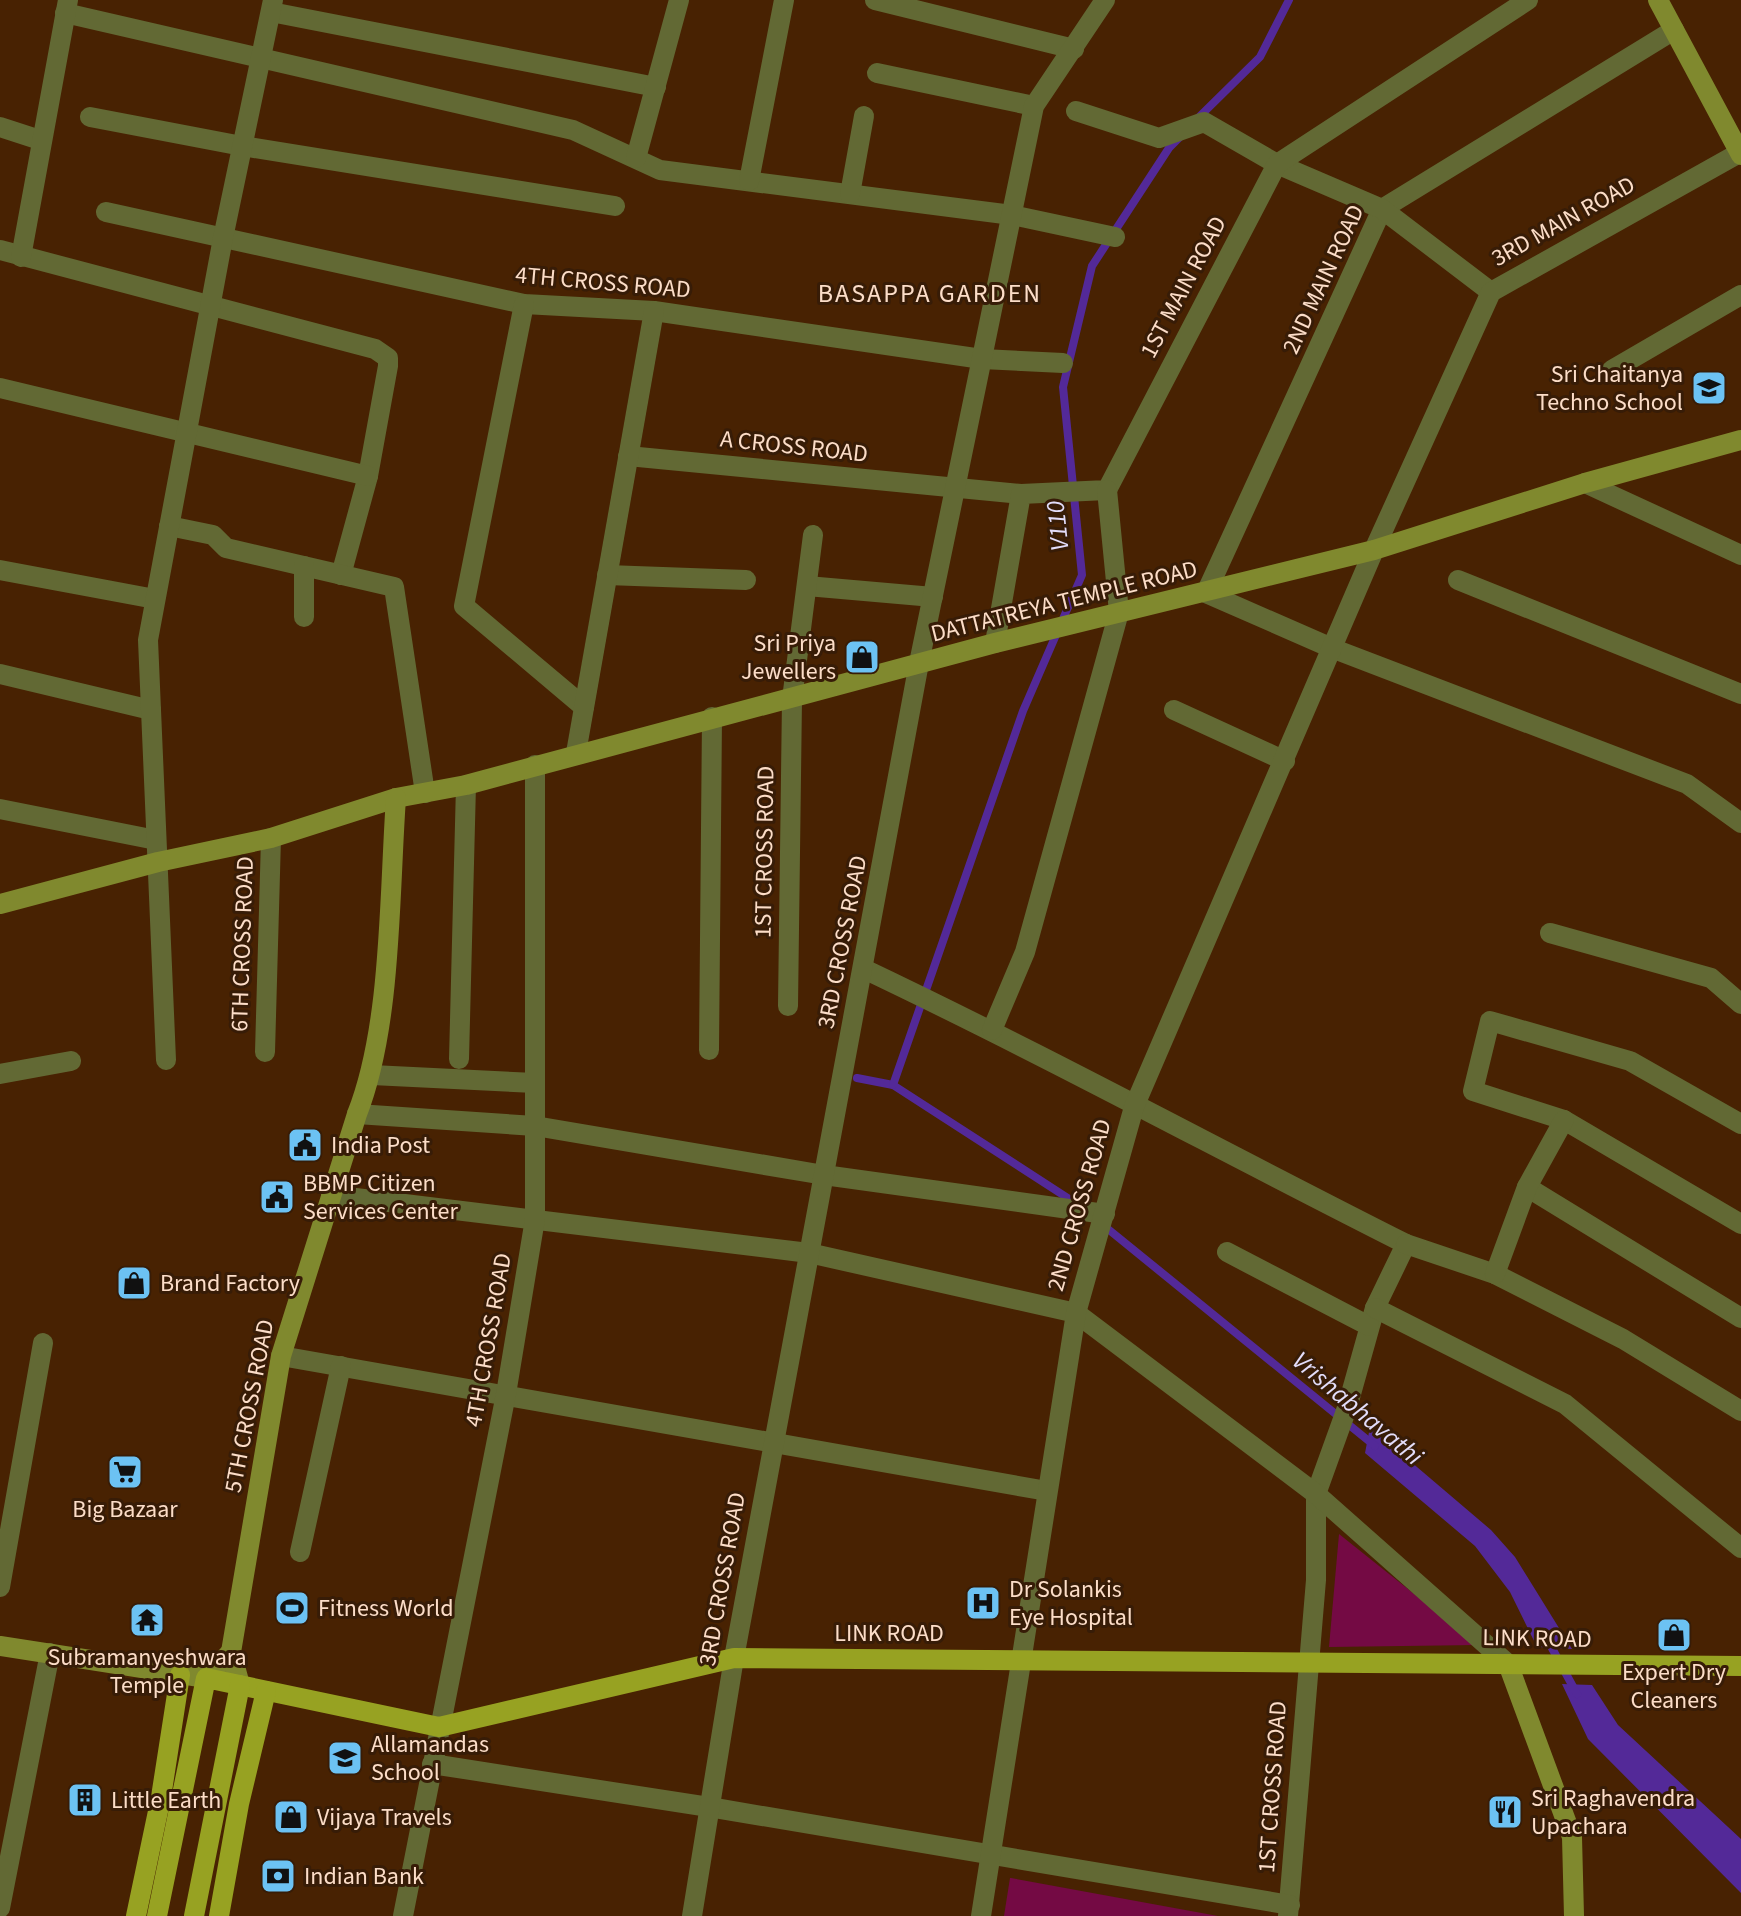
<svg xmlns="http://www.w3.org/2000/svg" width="1741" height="1916" font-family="'Source Sans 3',sans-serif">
  <rect width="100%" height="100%" fill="#482202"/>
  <g fill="#740a44">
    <path d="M1339 1534 1478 1645 1329 1647Z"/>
    <path d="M1010 1878H1011L1218 1916H1004Z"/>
  </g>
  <g fill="#532998">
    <path d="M1370 1427 1491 1530 1515 1557 1572 1649 1537 1647 1510 1592 1475 1546 1365 1453Z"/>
    <path d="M1562 1684 1592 1685 1618 1725 1741 1839V1893L1588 1739Z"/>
  </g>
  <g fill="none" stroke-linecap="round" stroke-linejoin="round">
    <g stroke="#532998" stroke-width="8">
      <path d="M1198 118 1260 57 1289 0"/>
      <path d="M857 1078 893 1085 1077 1204"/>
      <path d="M893 1085 1023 711 1082 575 1063 387 1092 266 1169 148 1180 137"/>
      <path d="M1103 1225 1375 1446"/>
      <path d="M1547 1639 1577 1694"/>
    </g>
    <g stroke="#626934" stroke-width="20">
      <path d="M875 0 1074 49"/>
      <path d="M271 12 656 87"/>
      <path d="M65 13 573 130 660 170 1012 215 1115 237"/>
      <path d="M1674 30 1382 209 1206 593 1334 649 1687 784 1741 823"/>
      <path d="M877 73 1034 106"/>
      <path d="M1076 111 1159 138 1204 122 1277 164 1382 209 1491 292"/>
      <path d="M90 117 242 146 615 206"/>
      <path d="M0 127 40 140"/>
      <path d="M636 158 679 0"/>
      <path d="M749 181 784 0"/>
      <path d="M850 194 864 116"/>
      <path d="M106 212 524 304 654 311 982 359 1063 363"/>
      <path d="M0 250 375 349 388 358V366L368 476 341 575"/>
      <path d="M21 257 68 0"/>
      <path d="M524 304 464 606 584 707"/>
      <path d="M1612 370 1741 295"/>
      <path d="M0 388 368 476"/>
      <path d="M628 456 1021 494"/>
      <path d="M1585 483 1741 555"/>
      <path d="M169 526 213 535 226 548 394 587 425 793"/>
      <path d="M304 566V617"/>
      <path d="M0 570 155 599"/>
      <path d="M607 575 746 580"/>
      <path d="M1458 580 1741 694"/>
      <path d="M807 586 933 597"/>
      <path d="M995 643 1021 494 1107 490 1277 164 1528 0"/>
      <path d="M0 674 151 710"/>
      <path d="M1174 710 1285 761"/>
      <path d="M576 753 654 311"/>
      <path d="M0 809 156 840"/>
      <path d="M1550 933 1711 978 1741 1004"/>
      <path d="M864 969C1047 1056 1225 1153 1406 1244L1375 1308 1347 1408 1316 1494V1580L1288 1916"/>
      <path d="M788 1006 792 699 813 535"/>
      <path d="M992 1030 1025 952 1119 612 1107 490"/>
      <path d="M709 1050 712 717"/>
      <path d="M265 1052 271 838"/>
      <path d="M459 1059 466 785"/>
      <path d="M166 1060 148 640 223 238 273 0"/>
      <path d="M0 1074 71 1061"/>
      <path d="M372 1075 535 1083"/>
      <path d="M357 1114 535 1126 824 1175 1105 1214"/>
      <path d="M1741 1124 1630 1061 1490 1021 1473 1091 1564 1120 1741 1224"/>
      <path d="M1527 1187 1741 1318"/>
      <path d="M331 1195 809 1253 1076 1313 1316 1494 1508 1664"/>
      <path d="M1406 1244 1495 1274 1623 1339 1741 1411"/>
      <path d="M1227 1252 1369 1326"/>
      <path d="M1495 1274 1527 1187 1564 1120"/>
      <path d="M1375 1308 1565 1404 1741 1548"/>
      <path d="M281 1356 1047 1491"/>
      <path d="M300 1552 341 1366"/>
      <path d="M0 1587 43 1343"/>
      <path d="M432 1764 709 1807 1290 1905"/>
      <path d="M0 1908 50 1653"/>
      <path d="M403 1916 506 1394 535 1219V765"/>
      <path d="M692 1916 734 1658 919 663 1034 106 1105 0"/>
      <path d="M981 1916 1076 1313 1134 1107 1374 550 1491 292 1741 152"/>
    </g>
    <g stroke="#80892e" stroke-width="20">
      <path d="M1658 0 1741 155"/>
      <path d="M0 904 158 862 271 838 396 798 466 785 995 643 1374 550 1585 483 1741 440"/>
      <path d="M0 1646 206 1678 231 1652"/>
      <path d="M1508 1664 1572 1837 1574 1916"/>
      <path d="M240 1685 231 1652 281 1356 357 1114C392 1025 389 895 396 798"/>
    </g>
    <g stroke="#97a222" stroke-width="20">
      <path d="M136 1916 161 1797 180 1675"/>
      <path d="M157 1916 206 1678 439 1727 734 1658 1741 1666"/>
      <path d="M194 1916 240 1685"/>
      <path d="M219 1916 239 1804 266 1691"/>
    </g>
  </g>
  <defs>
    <symbol id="school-square" viewBox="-11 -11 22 22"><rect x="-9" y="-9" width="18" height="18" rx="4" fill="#6cc2f3" stroke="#371c07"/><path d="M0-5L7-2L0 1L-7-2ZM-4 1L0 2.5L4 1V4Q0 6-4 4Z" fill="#111"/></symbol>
    <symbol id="shop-square" viewBox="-11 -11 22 22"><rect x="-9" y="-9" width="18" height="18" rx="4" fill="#6cc2f3" stroke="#371c07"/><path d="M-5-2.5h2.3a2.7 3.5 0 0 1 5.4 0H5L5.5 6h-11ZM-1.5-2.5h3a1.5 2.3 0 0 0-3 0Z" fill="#111"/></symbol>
    <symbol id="civic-square" viewBox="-11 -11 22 22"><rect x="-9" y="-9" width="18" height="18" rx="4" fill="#6cc2f3" stroke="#371c07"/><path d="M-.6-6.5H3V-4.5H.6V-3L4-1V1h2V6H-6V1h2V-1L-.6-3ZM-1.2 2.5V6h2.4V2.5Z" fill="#111"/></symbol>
    <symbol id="supermarket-square" viewBox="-11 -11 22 22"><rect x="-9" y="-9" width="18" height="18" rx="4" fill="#6cc2f3" stroke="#371c07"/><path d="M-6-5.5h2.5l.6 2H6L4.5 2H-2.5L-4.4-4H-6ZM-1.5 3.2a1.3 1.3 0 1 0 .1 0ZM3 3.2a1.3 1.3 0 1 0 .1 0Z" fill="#111"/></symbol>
    <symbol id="hospital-square" viewBox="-11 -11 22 22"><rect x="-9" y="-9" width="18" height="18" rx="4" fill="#6cc2f3" stroke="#371c07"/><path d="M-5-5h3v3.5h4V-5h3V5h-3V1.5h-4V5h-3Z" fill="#111"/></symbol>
    <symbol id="stadium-square" viewBox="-11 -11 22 22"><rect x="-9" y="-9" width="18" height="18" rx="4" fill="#6cc2f3" stroke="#371c07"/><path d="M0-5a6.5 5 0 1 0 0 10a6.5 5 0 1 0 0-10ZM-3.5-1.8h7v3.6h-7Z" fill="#111"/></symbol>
    <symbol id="temple-square" viewBox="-11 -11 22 22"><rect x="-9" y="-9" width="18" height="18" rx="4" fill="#6cc2f3" stroke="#371c07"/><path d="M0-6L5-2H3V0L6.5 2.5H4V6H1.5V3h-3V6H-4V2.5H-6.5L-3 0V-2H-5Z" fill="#111"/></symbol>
    <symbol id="building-square" viewBox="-11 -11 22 22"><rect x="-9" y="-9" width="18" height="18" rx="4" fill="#6cc2f3" stroke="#371c07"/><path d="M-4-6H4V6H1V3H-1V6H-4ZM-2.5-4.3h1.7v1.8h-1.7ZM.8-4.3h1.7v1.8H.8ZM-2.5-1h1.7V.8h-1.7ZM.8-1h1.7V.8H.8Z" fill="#111"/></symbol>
    <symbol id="restaurant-square" viewBox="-11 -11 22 22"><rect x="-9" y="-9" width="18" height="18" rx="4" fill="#6cc2f3" stroke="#371c07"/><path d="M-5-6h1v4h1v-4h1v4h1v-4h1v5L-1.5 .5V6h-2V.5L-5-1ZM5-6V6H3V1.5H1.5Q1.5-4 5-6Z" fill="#111"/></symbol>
    <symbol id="bank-square" viewBox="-11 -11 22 22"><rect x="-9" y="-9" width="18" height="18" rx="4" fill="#6cc2f3" stroke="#371c07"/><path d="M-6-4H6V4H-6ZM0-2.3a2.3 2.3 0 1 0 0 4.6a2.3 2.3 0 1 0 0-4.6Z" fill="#111"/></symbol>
  </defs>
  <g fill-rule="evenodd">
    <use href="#school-square" x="1689" y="368" width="40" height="40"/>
    <use href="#shop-square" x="842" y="637" width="40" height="40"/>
    <use href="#civic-square" x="285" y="1125" width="40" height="40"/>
    <use href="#civic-square" x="257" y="1177" width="40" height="40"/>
    <use href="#shop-square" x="114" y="1263" width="40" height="40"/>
    <use href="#supermarket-square" x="105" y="1452" width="40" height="40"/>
    <use href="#hospital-square" x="963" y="1583" width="40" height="40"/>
    <use href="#stadium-square" x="272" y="1588" width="40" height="40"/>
    <use href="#temple-square" x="127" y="1600" width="40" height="40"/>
    <use href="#shop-square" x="1654" y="1615" width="40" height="40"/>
    <use href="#school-square" x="325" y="1738" width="40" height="40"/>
    <use href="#building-square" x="65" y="1780" width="40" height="40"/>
    <use href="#restaurant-square" x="1485" y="1792" width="40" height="40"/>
    <use href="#shop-square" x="271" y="1797" width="40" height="40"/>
    <use href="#bank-square" x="258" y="1856" width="40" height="40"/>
  </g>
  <g text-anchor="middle" stroke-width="6" stroke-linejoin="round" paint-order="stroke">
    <g font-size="24" fill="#fcddc8" stroke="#371c07">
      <text transform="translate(1563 221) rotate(-29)" y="8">3RD MAIN ROAD</text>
      <text transform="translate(1323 279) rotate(-65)" y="8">2ND MAIN ROAD</text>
      <text transform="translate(603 282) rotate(5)" y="8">4TH CROSS ROAD</text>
      <text transform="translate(1183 287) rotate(-62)" y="8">1ST MAIN ROAD</text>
      <text transform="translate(794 446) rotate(6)" y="8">A CROSS ROAD</text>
      <text transform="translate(1064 601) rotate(-14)" y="8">DATTATREYA TEMPLE ROAD</text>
      <text transform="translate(764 852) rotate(-89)" y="8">1ST CROSS ROAD</text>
      <text transform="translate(842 942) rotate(-79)" y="8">3RD CROSS ROAD</text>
      <text transform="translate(242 944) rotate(-88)" y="8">6TH CROSS ROAD</text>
      <text transform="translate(1079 1205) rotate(-74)" y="8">2ND CROSS ROAD</text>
      <text transform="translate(488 1340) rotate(-80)" y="8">4TH CROSS ROAD</text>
      <text transform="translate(249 1406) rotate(-79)" y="8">5TH CROSS ROAD</text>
      <text transform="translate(722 1579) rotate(-80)" y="8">3RD CROSS ROAD</text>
      <text x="889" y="1641">LINK ROAD</text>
      <text transform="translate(1537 1638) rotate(1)" y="8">LINK ROAD</text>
      <text transform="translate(1272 1787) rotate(-86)" y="8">1ST CROSS ROAD</text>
    </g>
    <g font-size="24" fill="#fcddc8" stroke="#371c07" text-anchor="start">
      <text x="1683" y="382" text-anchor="end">Sri Chaitanya<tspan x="1683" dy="28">Techno School</tspan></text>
      <text x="836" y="651" text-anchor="end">Sri Priya<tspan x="836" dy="28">Jewellers</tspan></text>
      <text x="331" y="1153">India Post</text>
      <text x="303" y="1191">BBMP Citizen<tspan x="303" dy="28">Services Center</tspan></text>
      <text x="160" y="1291">Brand Factory</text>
      <text x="125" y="1517" text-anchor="middle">Big Bazaar</text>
      <text x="1009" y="1597">Dr Solankis<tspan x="1009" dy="28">Eye Hospital</tspan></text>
      <text x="318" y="1616">Fitness World</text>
      <text x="147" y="1665" text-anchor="middle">Subramanyeshwara<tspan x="147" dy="28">Temple</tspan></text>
      <text x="1674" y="1680" text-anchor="middle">Expert Dry<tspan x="1674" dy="28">Cleaners</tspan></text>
      <text x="371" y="1752">Allamandas<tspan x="371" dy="28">School</tspan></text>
      <text x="1531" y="1806">Sri Raghavendra<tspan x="1531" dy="28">Upachara</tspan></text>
      <text x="111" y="1808">Little Earth</text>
      <text x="317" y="1825">Vijaya Travels</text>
      <text x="304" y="1884">Indian Bank</text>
    </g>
    <g font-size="26" letter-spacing="2" fill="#fcddc8" stroke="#371c07">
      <text x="930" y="302">BASAPPA GARDEN</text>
    </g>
    <g font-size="26" font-style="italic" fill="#e3ddfa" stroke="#371c07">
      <text transform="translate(1057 526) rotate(-96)" y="9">V110</text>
      <text transform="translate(1358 1408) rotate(40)" y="9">Vrishabhavathi</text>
    </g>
  </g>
</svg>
